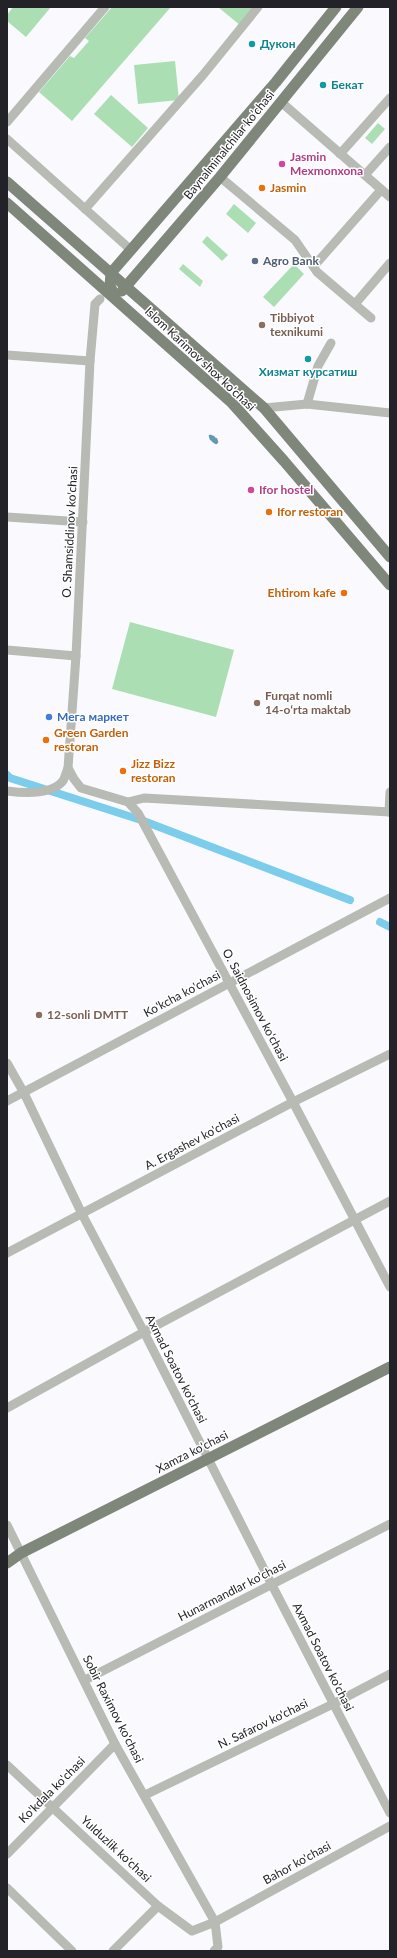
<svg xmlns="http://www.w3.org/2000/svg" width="397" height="1958" font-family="Lato,sans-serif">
  <rect width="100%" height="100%" fill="#fafafe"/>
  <g fill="#abdfb3">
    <path d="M13 7H51L26 37 7 21V15Z"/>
    <path d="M112 7 170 8 72 121 39 92 70 56 74 58 89 41 85 38Z"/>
    <path d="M218 7H255L241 26Z"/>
    <path d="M175 61 179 100 138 104 134 65Z"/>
    <path d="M111 95 148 128 132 147 94 114Z"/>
    <path d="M378 123 385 129 372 144 365 138Z"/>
    <path d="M234 204 256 223 248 233 226 214Z"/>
    <path d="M207 236 228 255 222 261 202 242Z"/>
    <path d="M183 264 203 281 200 287 179 269Z"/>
    <path d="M294 264 304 274 274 307 263 297Z"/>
    <path d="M130 622 234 650 216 717 112 689Z"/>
  </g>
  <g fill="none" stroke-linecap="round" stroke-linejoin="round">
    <g stroke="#619ab0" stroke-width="2.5">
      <path d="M210 436H211L213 437 211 439Z"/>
      <path d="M213 437 215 439 214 441 211 439Z"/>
      <path d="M216 439 217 442 216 443 213 441Z"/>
    </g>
    <g stroke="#7ccdeb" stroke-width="8">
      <path d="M7 775 10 778 141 820 350 900"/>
      <path d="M380 922 390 927"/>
    </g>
    <g stroke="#b7bbb4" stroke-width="9">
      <path d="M281 102 390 197"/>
      <path d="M7 122 105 7"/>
      <path d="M7 139 131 250"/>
      <path d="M340 154 390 98"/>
      <path d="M365 175 390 147"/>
      <path d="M220 177 295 240 317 272 371 318"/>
      <path d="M85 209 203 75 258 7"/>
      <path d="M314 266 381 190"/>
      <path d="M355 304 390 263"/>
      <path d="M7 355 90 361"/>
      <path d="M307 404 318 366 331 343"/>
      <path d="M264 408 307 404 390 413"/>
      <path d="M7 517 83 522"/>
      <path d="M7 650 76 656"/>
      <path d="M68 768 74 779 81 788 128 802 138 813 293 1102 390 1287"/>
      <path d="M7 791C22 793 50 795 62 782 65 779 66 772 68 768L76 656 90 361 95 304 100 299"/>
      <path d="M128 802 144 798 390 812"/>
      <path d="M389 812 390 792"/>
      <path d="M7 1063 24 1093 82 1214 144 1332 272 1585 390 1813"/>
      <path d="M7 1101 390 898"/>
      <path d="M7 1253 293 1102 390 1054"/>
      <path d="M7 1408 144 1332 390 1201"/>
      <path d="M7 1525 115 1744 215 1922 218 1947 214 1951"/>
      <path d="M85 1680 390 1524"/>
      <path d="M7 1765 158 1906 192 1931 215 1922 390 1826"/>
      <path d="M145 1795 333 1704 390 1674"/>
      <path d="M7 1854 115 1744"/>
      <path d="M7 1888 72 1951"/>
      <path d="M113 1951 158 1906"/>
    </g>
    <g stroke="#7f877a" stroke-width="11">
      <path d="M7 182 264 408 390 557"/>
      <path d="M7 203 232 403 284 461 390 585"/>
      <path d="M122 291 220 177 358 7"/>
      <path d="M115 296 110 286 111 273 276 82 336 7"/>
      <path d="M7 1563 21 1553 390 1367"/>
    </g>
  </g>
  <g fill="#0f9aa8" stroke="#fff" stroke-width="1.5">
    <circle cx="252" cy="44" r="4"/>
    <circle cx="323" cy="85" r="4"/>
    <circle cx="308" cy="359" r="4"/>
  </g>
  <g fill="#d1479c" stroke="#fff" stroke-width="1.5">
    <circle cx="282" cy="164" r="4"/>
    <circle cx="251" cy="490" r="4"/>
  </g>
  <g fill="#e8710a" stroke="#fff" stroke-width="1.5">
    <circle cx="262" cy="188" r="4"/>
    <circle cx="269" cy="512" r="4"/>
    <circle cx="344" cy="593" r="4"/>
    <circle cx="46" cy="740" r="4"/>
    <circle cx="123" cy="771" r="4"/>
  </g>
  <circle fill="#5c6f8a" stroke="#fff" stroke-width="1.5" cx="255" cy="261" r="4"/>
  <g fill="#8d6e63" stroke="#fff" stroke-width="1.5">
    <circle cx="262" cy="325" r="4"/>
    <circle cx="257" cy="703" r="4"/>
    <circle cx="39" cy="1015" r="4"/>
  </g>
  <circle fill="#3f7fe0" stroke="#fff" stroke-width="1.5" cx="49" cy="717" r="4"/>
  <g text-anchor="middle" stroke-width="3" stroke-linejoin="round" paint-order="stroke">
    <g font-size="12" font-weight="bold" fill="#0d838f" stroke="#fff" text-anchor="start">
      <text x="260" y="48">Дукон</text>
      <text x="331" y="89">Бекат</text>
      <text x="308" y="376" text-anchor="middle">Хизмат курсатиш</text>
    </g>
    <g font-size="12" fill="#222228" stroke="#fff">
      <text transform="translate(229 145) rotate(-51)" y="4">Baynalminalchilar ko’chasi</text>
      <text transform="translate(200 359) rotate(43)" y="4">Islom Karimov shox ko'chasi</text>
      <text transform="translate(70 532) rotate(-87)" y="4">O. Shamsiddinov ko'chasi</text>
      <text transform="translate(182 994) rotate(-28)" y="4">Ko'kcha ko'chasi</text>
      <text transform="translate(255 1005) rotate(62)" y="4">O. Saidnosimov ko'chasi</text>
      <text transform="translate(192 1142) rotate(-28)" y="4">A. Ergashev ko'chasi</text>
      <text transform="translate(176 1369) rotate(63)" y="4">Axmad Soatov ko'chasi</text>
      <text transform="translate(192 1452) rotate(-27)" y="4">Xamza ko'chasi</text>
      <text transform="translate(232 1591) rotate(-27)" y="4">Hunarmandlar ko'chasi</text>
      <text transform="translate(323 1657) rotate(63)" y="4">Axmad Soatov ko'chasi</text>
      <text transform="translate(113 1709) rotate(63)" y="4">Sobir Raximov ko'chasi</text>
      <text transform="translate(263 1724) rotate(-26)" y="4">N. Safarov ko'chasi</text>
      <text transform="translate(52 1790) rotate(-45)" y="4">Ko'kdala ko'chasi</text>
      <text transform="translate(116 1849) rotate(43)" y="4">Yulduzlik ko'chasi</text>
      <text transform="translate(297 1863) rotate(-29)" y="4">Bahor ko'chasi</text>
    </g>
    <g font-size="12" font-weight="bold" fill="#b23c85" stroke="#fff" text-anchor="start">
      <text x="290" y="161">Jasmin<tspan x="290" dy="14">Mexmonxona</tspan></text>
      <text x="259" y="494">Ifor hostel</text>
    </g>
    <g font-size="12" font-weight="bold" fill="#c56008" stroke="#fff" text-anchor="start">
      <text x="270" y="192">Jasmin</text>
      <text x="277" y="516">Ifor restoran</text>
      <text x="336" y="597" text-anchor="end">Ehtirom kafe</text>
      <text x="54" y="737">Green Garden<tspan x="54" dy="14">restoran</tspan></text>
      <text x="131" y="768">Jizz Bizz<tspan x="131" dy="14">restoran</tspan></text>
    </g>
    <g font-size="12" font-weight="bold" fill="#4e5e75" stroke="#fff" text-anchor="start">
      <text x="263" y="265">Agro Bank</text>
    </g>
    <g font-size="12" font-weight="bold" fill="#785e54" stroke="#fff" text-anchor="start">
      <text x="270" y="322">Tibbiyot<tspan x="270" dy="14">texnikumi</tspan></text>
      <text x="265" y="700">Furqat nomli<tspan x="265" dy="14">14-oʻrta maktab</tspan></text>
      <text x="47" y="1019">12-sonli DMTT</text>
    </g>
    <g font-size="12" font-weight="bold" fill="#366cbe" stroke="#fff" text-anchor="start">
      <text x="57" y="721">Мега маркет</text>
    </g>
  </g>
  <rect width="397" height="1958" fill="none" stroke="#222228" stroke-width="16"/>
</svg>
